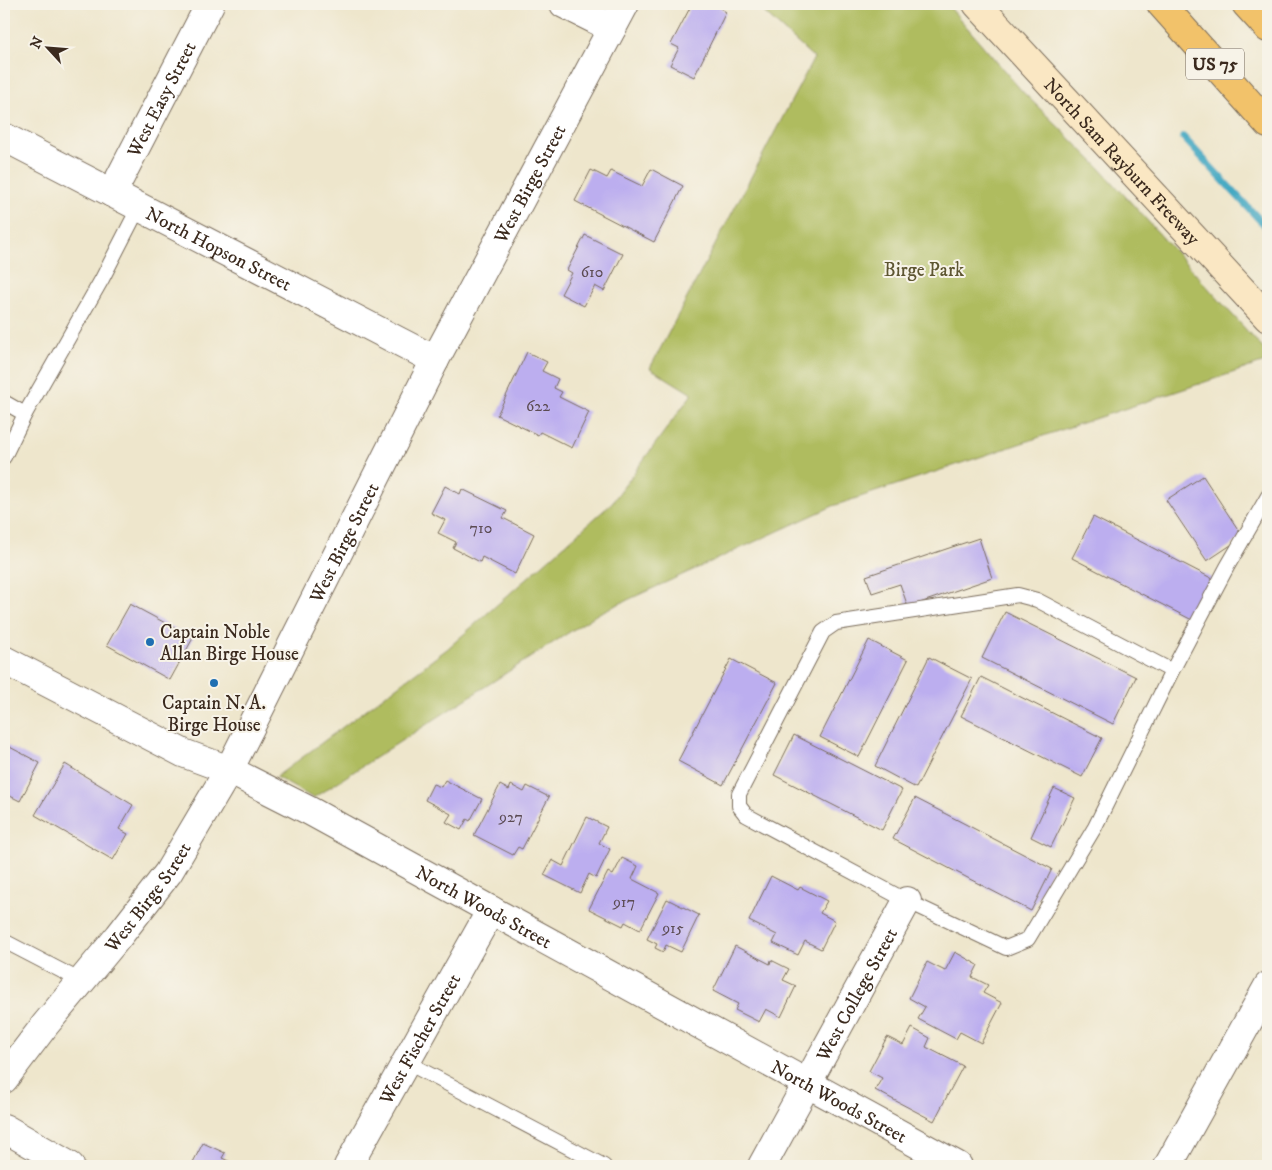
<svg xmlns="http://www.w3.org/2000/svg" width="1272" height="1170" font-family="'IM FELL DW Pica',serif">
  <rect width="100%" height="100%" fill="#f7f3e8"/>
  <filter id="ink" filterUnits="userSpaceOnUse"><feTurbulence type="fractalNoise" baseFrequency=".02" numOctaves="2"/><feDisplacementMap in="SourceGraphic" scale="10" xChannelSelector="R" yChannelSelector="G"/><feConvolveMatrix kernelMatrix="1 2 1 2 8 2 1 2 1" color-interpolation-filters="sRGB"/></filter>
  <filter id="wash" filterUnits="userSpaceOnUse"><feTurbulence type="fractalNoise" baseFrequency=".0096" numOctaves="4" result="noise"/><feDisplacementMap in="SourceGraphic" scale="20" xChannelSelector="R" yChannelSelector="G"/><feGaussianBlur stdDeviation="1.12" result="paint"/><feColorMatrix in="noise" values="0 0 0 0 0 0 0 0 0 0 0 0 0 0 0 0 0 1.4 0 .05"/><feComposite in="paint" operator="in"/></filter>
  <g filter="url(#wash)">
    <rect width="100%" height="100%" fill="#eee6cc"/>
    <path fill="#afbc5f" stroke="#75733e" d="M755 4H947L1021 90 1098 166 1268 354V361L833 506 599 613 313 798 276 777 447 649 611 504 692 394 650 368 814 58Z"/>
    <g fill="none" stroke-linecap="round" stroke-linejoin="round">
      <path stroke="#42a8c2" stroke-width="7" d="M1183 137 1268 229"/>
    </g>
    <g id="blocks">
      <g fill="#bcaeef">
        <path d="M692 4H722L720 8 726 12 694 77 670 65 679 48 671 44Z"/>
        <path d="M651 169 683 186 654 242 575 201 591 170 607 178 611 171 642 186Z"/>
        <path d="M585 235 623 254 604 291 595 286 584 306 561 294 572 273 567 270Z"/>
        <path d="M527 352 547 362 542 371 558 379 554 388 562 392 559 397 589 412 572 448 540 432 538 435 497 415Z"/>
        <path d="M1203 476 1243 537 1207 561 1166 500Z"/>
        <path d="M445 486 460 494 462 489 507 511 503 518 534 534 515 574 482 557 480 562 453 548 456 542 438 533 445 520 431 513Z"/>
        <path d="M1093 517 1213 579 1192 620 1072 558Z"/>
        <path d="M979 538 992 578 908 607 900 584 872 593 866 576Z"/>
        <path d="M130 604 193 638 170 680 107 645Z"/>
        <path d="M1005 612 1136 677 1113 724 982 658Z"/>
        <path d="M869 640 908 660 859 757 820 737Z"/>
        <path d="M929 657 972 679 916 788 875 766Z"/>
        <path d="M731 659 777 683 723 785 678 761Z"/>
        <path d="M981 677 1102 738 1082 777 961 716Z"/>
        <path d="M794 735 902 790 882 830 774 775Z"/>
        <path d="M4 744 40 763 20 801 6 794 4 798Z"/>
        <path d="M65 764 133 805 119 829 128 834 113 860 35 815Z"/>
        <path d="M445 780 482 799 470 821 467 819 461 830 446 822 451 814 425 800 433 784 441 787Z"/>
        <path d="M500 785 509 790 511 785 524 792 527 786 549 797 522 849 518 847 513 855 474 835Z"/>
        <path d="M1054 788 1075 798 1051 847 1031 837Z"/>
        <path d="M915 798 1052 869 1031 911 893 839Z"/>
        <path d="M587 817 607 827 599 843 610 849 596 878 589 874 580 893 544 875 552 860 563 866Z"/>
        <path d="M622 858 638 866 632 879 659 893 640 930 625 922 623 926 589 909 608 872 613 875Z"/>
        <path d="M771 876 798 890 800 887 827 901 820 913 835 921 821 949 805 941 798 955 773 943 777 935 749 921Z"/>
        <path d="M667 899 699 915 681 952 666 945 663 952 655 948 657 944 647 939Z"/>
        <path d="M735 946 770 964 771 960 789 969 783 980 796 986 781 1017 766 1009 759 1022 735 1010 738 1004 713 991Z"/>
        <path d="M955 952 978 965 972 977 988 985 983 993 1002 1003 981 1043 960 1032 956 1039 918 1019 925 1007 909 998 927 962 945 971Z"/>
        <path d="M912 1028 930 1038 926 1047 963 1066 934 1121 875 1090 882 1078 869 1071 887 1037 903 1045Z"/>
        <path d="M203 1143 225 1153 222 1158 239 1166H191Z"/>
      </g>
    </g>
  </g>
  <g filter="url(#ink)">
    <use href="#blocks" fill-opacity="0" stroke="#7a6c5b" stroke-width="1"/>
    <g fill="none" stroke-linecap="round" stroke-linejoin="round">
      <defs>
        <g id="lane">
          <path d="M4 402 25 414"/>
          <path d="M4 457 25 414 102 279 139 207"/>
          <path d="M1172 671 1037 600 1018 595 836 623 823 632 739 794V806L746 815 907 901 1006 948 1028 939 1095 827 1172 671 1227 567 1268 496"/>
          <path d="M4 941 81 981"/>
          <path d="M406 1062 604 1166"/>
        </g>
        <g id="street">
          <path d="M564 4 612 28"/>
          <path id="s1" d="M4 137 435 360"/>
          <path id="s2" d="M112 193 210 4"/>
          <path id="s3" d="M4 660 183 753 229 770 310 811 958 1166"/>
          <path id="s4" d="M4 1079 45 1025 119 936 168 873 229 770 435 360 625 4"/>
          <path d="M4 1128 70 1166"/>
          <path id="s5" d="M348 1166 491 910"/>
          <path id="s6" d="M762 1166 907 901"/>
          <path d="M1168 1166 1268 986"/>
        </g>
        <g id="secondary">
          <path id="s7" d="M977 4 1268 318"/>
        </g>
        <g id="highway">
          <path d="M1161 4 1268 124"/>
          <path d="M1246 4 1268 28"/>
        </g>
      </defs>
      <use href="#lane" stroke="#7a6c5b" stroke-width="16"/>
      <use href="#street" stroke="#7a6c5b" stroke-width="30"/>
      <use href="#secondary" stroke="#7a6c5b" stroke-width="30"/>
      <use href="#highway" stroke="#7a6c5b" stroke-width="30"/>
      <use href="#lane" stroke="#fff" stroke-width="14"/>
      <use href="#street" stroke="#fff" stroke-width="28"/>
      <use href="#secondary" stroke="#fae7c3" stroke-width="28"/>
      <use href="#highway" stroke="#f2c26a" stroke-width="28"/>
    </g>
  </g>
  <g fill="#1f6fb2" stroke="#f7f3e8" stroke-width="2">
    <circle cx="150" cy="642" r="5"/>
    <circle cx="214" cy="683" r="5"/>
  </g>
  <g text-anchor="middle" stroke-width="4" stroke-linejoin="round" paint-order="stroke">
    <g font-size="16" fill="#5b4b52">
      <text x="592" y="277">610</text>
      <text x="538" y="411">622</text>
      <text x="481" y="533">710</text>
      <text x="511" y="822">927</text>
      <text x="624" y="907">917</text>
      <text x="673" y="933">915</text>
    </g>
    <rect fill="#f7f3e8" stroke="#73665b" stroke-width="1" x="1186" y="48.5" width="58" height="31" rx="4"/>
    <g font-size="18" font-weight="bold" fill="#3b2a1e">
      <text x="1215" y="70">US 75</text>
    </g>
    <g font-size="19" fill="#3b2a1e" stroke="#f7f3e8">
      <text dy="7" stroke="none"><textPath href="#s2" startOffset="106">West Easy Street</textPath></text>
      <text dy="7" stroke="none"><textPath href="#s7" startOffset="214">North Sam Rayburn Freeway</textPath></text>
      <text dy="7" stroke="none"><textPath href="#s4" startOffset="1042">West Birge Street</textPath></text>
      <text dy="7" stroke="none"><textPath href="#s1" startOffset="242">North Hopson Street</textPath></text>
      <text dy="7" stroke="none"><textPath href="#s4" startOffset="638">West Birge Street</textPath></text>
      <text dy="7" stroke="none"><textPath href="#s4" startOffset="232">West Birge Street</textPath></text>
      <text dy="7" stroke="none"><textPath href="#s3" startOffset="540">North Woods Street</textPath></text>
      <text dy="7" stroke="none"><textPath href="#s6" startOffset="196">West College Street</textPath></text>
      <text dy="7" stroke="none"><textPath href="#s5" startOffset="146">West Fischer Street</textPath></text>
      <text dy="7" stroke="none"><textPath href="#s3" startOffset="945">North Woods Street</textPath></text>
    </g>
    <g font-size="19" fill="#5e5632" stroke="#f7f3e8">
      <text x="924" y="276">Birge Park</text>
    </g>
    <g font-size="19" fill="#3b2a1e" stroke="#f7f3e8" text-anchor="start">
      <text x="160" y="638">Captain Noble<tspan x="160" dy="22">Allan Birge House</tspan></text>
      <text x="214" y="709" text-anchor="middle">Captain N. A.<tspan x="214" dy="22">Birge House</tspan></text>
    </g>
  </g>
  <rect width="1272" height="1170" fill="none" stroke="#f7f3e8" stroke-width="20"/>
  <g transform="translate(48 48) rotate(296)" stroke="#f7f3e8" stroke-width="4" paint-order="stroke">
  <path d="M0-4L9 19L0 12L-9 19Z" fill="#3b2a1e"/>
  <text y="-8" font-size="14" font-weight="bold" text-anchor="middle" fill="#3b2a1e">N</text>
  </g>
</svg>
